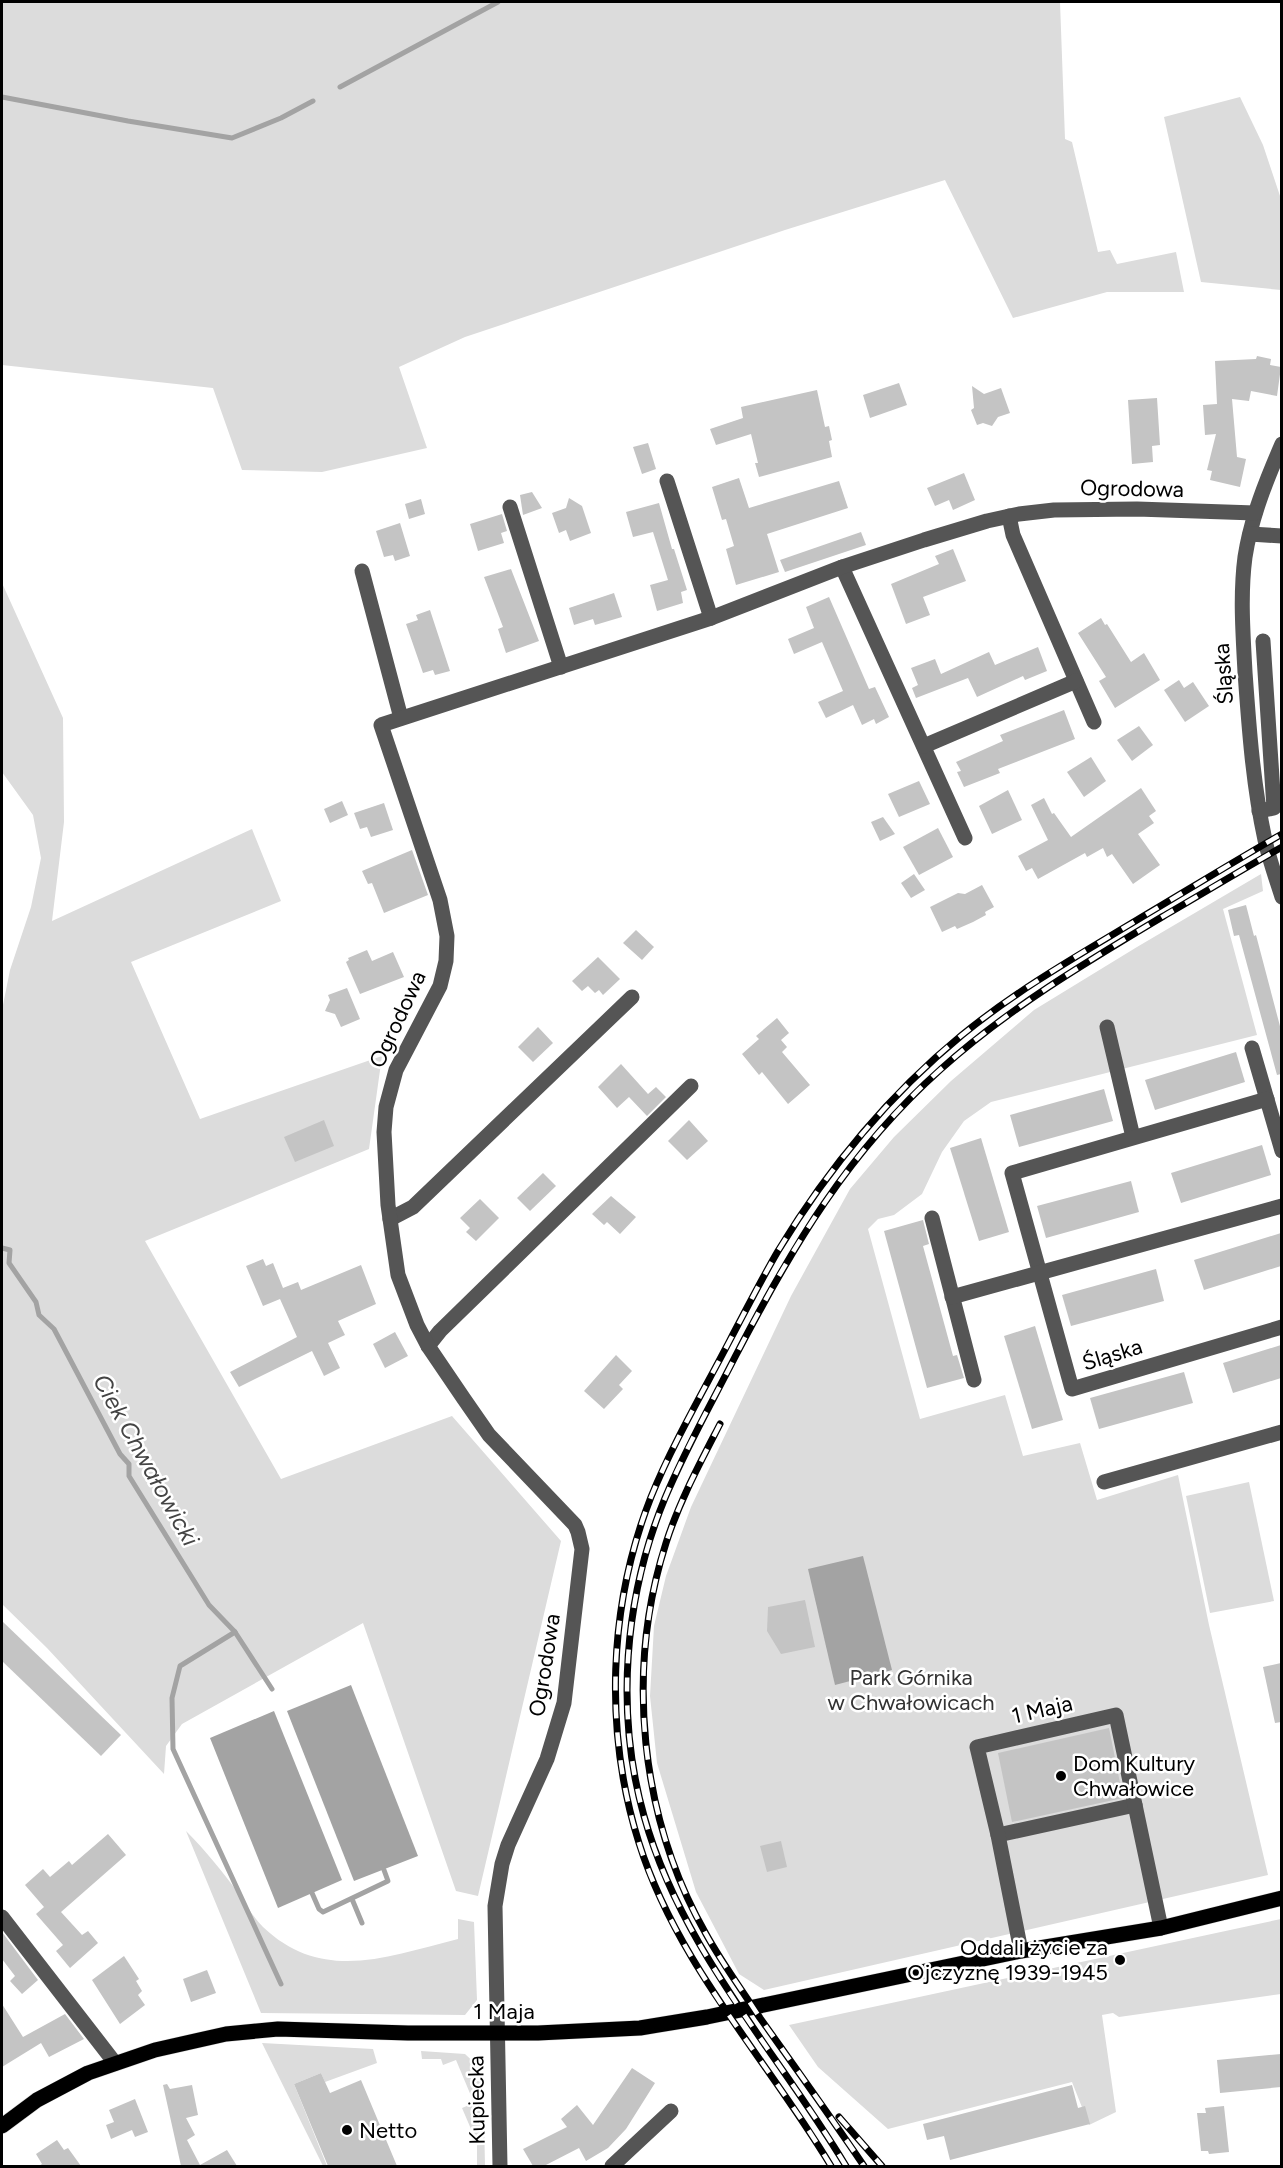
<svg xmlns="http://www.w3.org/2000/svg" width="1283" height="2168" font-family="Figtree,sans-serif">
  <rect width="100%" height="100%" fill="#fff"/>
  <g fill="#dcdcdc">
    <path d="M2 2H1060L1065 139 1072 142 1098 252 1110 250 1117 264 1176 252 1184 292H1107L1013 318 945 180 785 230 465 337 399 367 427 448 322 472 242 470 213 388 2 365Z"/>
    <path d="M1240 97 1263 145 1281 199V290L1201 282 1164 117Z"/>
    <path d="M2 583 63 718 64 822 52 921 252 829 281 901 131 962 200 1119 382 1056 369 1149 145 1241 281 1479 452 1416 561 1541 478 1896 456 1891 363 1623 182 1724 166 1746 164 1774 47 1648 2 1604V1010L10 970 31 907 41 858 33 815 2 772Z"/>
    <path d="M1261 874 1263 891 1223 909 1257 1035 991 1102 964 1121 942 1152 922 1194 894 1215 878 1219 868 1229 920 1419 1005 1395 1023 1456 1080 1443 1097 1500 1178 1475 1209 1625 1268 1875 764 1990 739 1974 696 1892 657 1763 650 1696 654 1626 666 1576 691 1507 791 1296 850 1189 894 1137 951 1081 1034 1010 1137 947Z"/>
    <path d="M1249 1482 1274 1601 1210 1613 1186 1496Z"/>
    <path d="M186 1831C206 1851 222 1871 239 1894 246 1905 254 1918 263 1927 323 1984 389 1956 458 1939V1919L474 1922 477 2000 465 2015 261 2013Z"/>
    <path d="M1281 1919V1994L1119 2017 1113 2013 1102 2015 1116 2112 1089 2125 1072 2082 888 2129 818 2067 789 2025Z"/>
    <path d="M262 2043 373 2049 377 2063 325 2082 321 2073 294 2084 327 2166H323Z"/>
    <path d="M421 2051 465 2054 483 2071 485 2166H477V2143L462 2108 474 2103 456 2060 443 2065 441 2059H422Z"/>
  </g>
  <g fill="#a3a3a3">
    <path d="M863 1556 892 1670 835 1685 808 1569Z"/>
    <path d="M351 1685 418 1856 354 1881 287 1711Z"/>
    <path d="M274 1711 342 1880 278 1908 210 1738Z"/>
  </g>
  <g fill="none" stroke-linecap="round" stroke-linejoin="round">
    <g stroke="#a3a3a3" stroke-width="5">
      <path d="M340 87 498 2"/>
      <path d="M2 97 128 121 232 138 281 118 313 101"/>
      <path d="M2 1248 10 1250 9 1263 36 1302 39 1315 54 1329 120 1454 129 1464V1476L209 1605 235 1632 272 1689"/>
      <path d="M235 1632 180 1666 172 1698 173 1749 281 1984"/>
      <path d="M312 1893 319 1909 323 1912 388 1881 384 1870"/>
      <path d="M352 1899 362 1923"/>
    </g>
  </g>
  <g fill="#c4c4c4">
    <path d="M1257 356 1271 359 1270 365 1281 367 1277 396 1251 391 1249 401 1232 399 1237 457 1246 459 1240 487 1210 480 1212 471 1207 470 1216 434 1205 435 1203 405 1217 404 1215 361 1256 359Z"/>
    <path d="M899 383 907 405 870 418 863 395Z"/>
    <path d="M972 386 984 394 1001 388 1010 413 998 417 992 426 983 423 977 425 971 410 974 408Z"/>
    <path d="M817 390 825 427 829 426 832 440 829 441 832 457 759 477 755 463H758L751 434 716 445 710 429 743 418 741 407Z"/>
    <path d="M1157 398 1160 445 1152 446 1153 462 1132 464 1128 400Z"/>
    <path d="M648 443 656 469 642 474 633 447Z"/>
    <path d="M964 473 975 500 953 510 949 500 935 506 927 488Z"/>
    <path d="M739 478 749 508 839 481 848 508 767 534 779 572 736 585 726 549 734 546 726 519 722 520 712 487Z"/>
    <path d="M532 492 542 508 523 515 520 495Z"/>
    <path d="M569 498 582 506 591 533 570 541 566 530 559 533 552 513 566 508Z"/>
    <path d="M421 499 425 514 409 519 405 504Z"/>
    <path d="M659 503 672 549H674L687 590 681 592 683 603 657 611 650 585 668 580 653 532 633 537 626 512Z"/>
    <path d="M502 514 507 531 501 533 504 543 478 551 470 524Z"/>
    <path d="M400 523 410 556 395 561 393 555 384 557 376 531Z"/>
    <path d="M861 532 866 545 785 572 780 560Z"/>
    <path d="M953 549 966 581 923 597 930 615 906 624 891 584 939 564 935 556Z"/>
    <path d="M511 569 539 641 506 653 498 629 503 627 484 577Z"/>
    <path d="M614 593 622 617 595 625 593 619 574 625 569 608Z"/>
    <path d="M829 597 869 689 875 687 889 717 876 724 874 719 862 725 853 705 826 718 818 702 843 691 822 642 794 654 788 639 814 628 806 607Z"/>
    <path d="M430 610 450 671 435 675 433 670 423 673 406 624 418 620 416 615Z"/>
    <path d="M1101 618 1105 625 1107 624 1131 662 1144 653 1160 680 1115 708 1099 681 1106 677 1078 633Z"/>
    <path d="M1038 647 1047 671 1025 680 1023 676 977 697 968 678 916 698 912 688 918 685 911 668 935 659 941 674 989 652 995 665Z"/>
    <path d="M1179 680 1184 688 1193 682 1209 706 1185 722 1164 690Z"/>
    <path d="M1064 710 1075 739 998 769 1000 773 964 787 957 772 961 771 956 762 1003 741 1000 735Z"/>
    <path d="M1139 726 1153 745 1132 761 1117 740Z"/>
    <path d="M1091 757 1106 781 1084 797 1067 772Z"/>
    <path d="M919 781 930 804 899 817 888 794Z"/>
    <path d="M1141 788 1156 811 1149 816 1154 823 1138 834 1160 865 1133 884 1112 854 1107 857 1103 848 1087 857 1085 853 1038 879 1032 868 1026 871 1018 856 1048 840 1031 805 1044 798 1052 814 1054 813 1071 837Z"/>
    <path d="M1008 790 1022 820 992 834 979 806Z"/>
    <path d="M342 801 348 815 330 823 324 809Z"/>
    <path d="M384 803 393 830 371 837 367 827 360 829 354 813Z"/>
    <path d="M883 817 895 834 880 841 871 822Z"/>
    <path d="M938 828 953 857 919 875 903 847Z"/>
    <path d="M412 850 428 895 384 913 372 883 368 884 362 871Z"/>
    <path d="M914 874 925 890 911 898 901 883Z"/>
    <path d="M982 885 994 907 985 912 986 915 973 922 957 929 955 926 942 932 930 907 958 893 965 894Z"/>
    <path d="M1246 905 1254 936 1256 935 1281 1030V1074L1277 1075 1239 935 1234 936 1228 910Z"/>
    <path d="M636 930 654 947 642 960 623 943Z"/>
    <path d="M367 950 372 961 393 952 404 977 360 994 346 962 349 960 348 958Z"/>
    <path d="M598 957 620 979 603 995 599 990 595 993 588 986 582 991 572 981Z"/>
    <path d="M347 988 360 1019 341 1027 335 1014 325 1011 330 1000 328 995Z"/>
    <path d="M777 1018 789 1033 781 1040 787 1047 782 1052 810 1085 788 1104 762 1072 759 1075 742 1054 759 1039 756 1036Z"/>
    <path d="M538 1027 553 1043 533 1062 518 1047Z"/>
    <path d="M1236 1052 1245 1082 1155 1110 1145 1080Z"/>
    <path d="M621 1064 648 1094 656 1087 666 1097 647 1116 629 1097 617 1108 598 1087Z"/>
    <path d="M1104 1089 1113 1121 1019 1147 1010 1115Z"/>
    <path d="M324 1120 334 1146 295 1162 284 1137Z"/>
    <path d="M689 1120 708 1141 687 1160 668 1141Z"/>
    <path d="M981 1138 1009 1232 979 1241 950 1148Z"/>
    <path d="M1262 1145 1271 1175 1181 1203 1171 1173Z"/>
    <path d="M543 1173 556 1186 530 1211 517 1198Z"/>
    <path d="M1131 1181 1139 1212 1046 1238 1037 1206Z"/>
    <path d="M611 1196 636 1217 620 1234 607 1222 604 1225 592 1214Z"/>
    <path d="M480 1199 499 1218 476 1241 466 1232 470 1228 460 1218Z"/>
    <path d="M923 1220 929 1244 923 1246 953 1356 957 1355 964 1378 927 1388 884 1231Z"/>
    <path d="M1281 1233V1266L1204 1290 1194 1260Z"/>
    <path d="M263 1259 266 1266 273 1263 283 1288 298 1282 301 1290 361 1265 376 1304 338 1321 345 1335 328 1343 340 1368 324 1376 312 1351 239 1387 230 1372 297 1337 280 1299 263 1306 246 1266Z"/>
    <path d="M1156 1269 1164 1301 1071 1326 1062 1295Z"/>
    <path d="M1035 1326 1063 1420 1032 1429 1004 1336Z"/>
    <path d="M395 1332 408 1356 385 1368 373 1344Z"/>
    <path d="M1281 1345V1378L1233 1393 1223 1363Z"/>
    <path d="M616 1355 632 1371 619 1385 623 1389 604 1409 584 1391Z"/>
    <path d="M1184 1372 1193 1403 1099 1429 1090 1398Z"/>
    <path d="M805 1600 815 1647 781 1654 767 1631 768 1607Z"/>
    <path d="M2 1621 121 1735 101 1756 2 1661Z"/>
    <path d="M1281 1663V1722L1275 1723 1263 1667Z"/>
    <path d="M1109 1728 1123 1798 1012 1822 998 1753Z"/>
    <path d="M108 1834 126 1855 61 1912 82 1935 88 1931 98 1943 70 1968 56 1951 63 1945 36 1914 44 1907 25 1885 43 1869 50 1877 69 1861 72 1865Z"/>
    <path d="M781 1841 787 1867 767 1872 760 1846Z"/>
    <path d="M2 1932 38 1980 22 1994 10 1981 15 1976 2 1959Z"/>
    <path d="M124 1956 139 1979 136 1981 142 1991 138 1995 145 2005 120 2024 92 1980Z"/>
    <path d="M207 1970 216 1993 191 2002 183 1979Z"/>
    <path d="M2 2004 23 2037 65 2014 84 2039 49 2057 41 2043 2 2067Z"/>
    <path d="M1281 2054V2087L1220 2093 1217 2060Z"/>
    <path d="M632 2068 655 2083 626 2129 608 2148 586 2161 579 2148 544 2166H533L523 2149 567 2127 561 2119 577 2105 593 2125Z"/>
    <path d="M321 2073 330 2093 361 2080 397 2166H328L294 2084Z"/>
    <path d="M167 2084 170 2089 192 2085 198 2115 186 2118 195 2135 187 2140 200 2165 227 2150 237 2166H181L163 2085Z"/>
    <path d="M1072 2085 1078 2108 1085 2106 1090 2124 950 2160 944 2136 927 2140 923 2124Z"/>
    <path d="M135 2099 148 2132 135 2137 132 2130 111 2139 106 2125 114 2122 109 2110Z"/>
    <path d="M1224 2106 1229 2152 1209 2154 1208 2151H1201L1197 2113H1206L1205 2108Z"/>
    <path d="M57 2140 64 2150 68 2148 81 2166H39L42 2164 36 2154Z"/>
  </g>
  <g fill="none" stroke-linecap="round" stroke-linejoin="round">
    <defs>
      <path id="major" d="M2 2126 37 2100 88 2073 155 2050 226 2034 278 2029 408 2033H538L640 2028 707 2017 1021 1951 1161 1928 1282 1898"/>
    </defs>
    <use href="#major" stroke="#dbdbdb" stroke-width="16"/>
    <g stroke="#555" stroke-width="15">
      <path d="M1282 444C1266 481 1251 518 1245 557 1240 595 1243 634 1245 672 1249 728 1253 785 1265 840 1269 859 1276 878 1282 897"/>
      <path d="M667 481 711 618"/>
      <path d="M510 507 561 667"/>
      <path d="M1009 516 1013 535 1094 722"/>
      <path d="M1250 534 1282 536"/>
      <path d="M842 567 965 838"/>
      <path d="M362 571 401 718"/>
      <path d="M924 746 1076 681"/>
      <path d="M1259 811 1274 808 1263 641"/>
      <path d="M1107 1027 1133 1137"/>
      <path d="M1252 1048 1282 1151"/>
      <path d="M1267 1099 1012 1173 1072 1389 1282 1327"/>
      <path d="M932 1218 974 1380"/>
      <path d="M390 1219 413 1207 632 997"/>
      <path d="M952 1297 1282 1206"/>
      <path d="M428 1346 440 1331 691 1086"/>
      <path d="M1104 1482 1282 1432"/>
      <path d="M998 1835 1135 1805"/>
      <path d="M2 1917 115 2063"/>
      <path d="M1021 1951 998 1835 977 1747 1116 1715 1161 1928"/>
      <path d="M500 2166 495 1906 502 1864 508 1845 547 1759 564 1703 582 1549 578 1532 575 1525 489 1435 464 1399 428 1346 417 1325 398 1275 388 1205 384 1132 386 1107 396 1070 440 986 446 961 447 936 440 900 381 725 711 618 842 567 924 540 987 521 1019 514 1054 510 1137 509 1255 513"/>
      <path d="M612 2166 671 2111"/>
    </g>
    <use href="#major" stroke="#000" stroke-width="15"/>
    <defs>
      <g id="rail">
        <path d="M720 1424C700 1463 679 1502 666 1543 625 1671 640 1818 706 1934 722 1963 742 1990 760 2018 795 2067 830 2116 864 2166"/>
        <path d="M839 2117 882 2166"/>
        <path d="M831 2166C767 2059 677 1964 639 1843 604 1732 608 1606 651 1497 673 1443 703 1392 730 1340 746 1310 761 1280 778 1251 827 1170 889 1095 962 1035 1017 990 1077 956 1137 920 1186 891 1233 862 1282 834"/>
        <path d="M846 2166C776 2050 681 1949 644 1816 615 1713 624 1597 665 1498 685 1450 711 1404 735 1357 792 1247 848 1152 941 1069 1010 1007 1088 961 1167 914 1205 892 1243 869 1282 847"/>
      </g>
    </defs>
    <use href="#rail" stroke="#000" stroke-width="7"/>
    <use href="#rail" stroke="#fff" stroke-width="4.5" stroke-dasharray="14" stroke-linecap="butt"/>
  </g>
  <g fill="#000" stroke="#fff" stroke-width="2">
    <circle cx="1061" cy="1776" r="6"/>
    <circle cx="1120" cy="1960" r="6"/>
    <circle cx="347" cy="2130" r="6"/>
  </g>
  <g text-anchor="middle" stroke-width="5" stroke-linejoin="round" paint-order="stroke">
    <g font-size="22" fill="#000" stroke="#fff">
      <text transform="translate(1132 488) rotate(1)" y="8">Ogrodowa</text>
      <text transform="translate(1223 674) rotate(-94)" y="8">Śląska</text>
      <text transform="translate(397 1019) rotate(-65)" y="8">Ogrodowa</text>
      <text transform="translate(1112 1354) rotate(-17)" y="8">Śląska</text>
      <text transform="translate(544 1665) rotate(-81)" y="8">Ogrodowa</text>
      <text transform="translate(1042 1709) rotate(-13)" y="8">1 Maja</text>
      <text x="504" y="2019">1 Maja</text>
      <text transform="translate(476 2100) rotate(-91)" y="8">Kupiecka</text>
    </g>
    <g font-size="22" fill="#333" stroke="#fff">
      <text x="911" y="1685">Park Górnika<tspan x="911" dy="25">w Chwałowicach</tspan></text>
    </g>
    <g font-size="22" fill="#000" stroke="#fff" text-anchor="start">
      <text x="1073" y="1771">Dom Kultury<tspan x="1073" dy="25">Chwałowice</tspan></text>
      <text x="1108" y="1955" text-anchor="end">Oddali życie za<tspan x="1108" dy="25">Ojczyznę 1939-1945</tspan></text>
      <text x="359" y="2138">Netto</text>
    </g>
    <g font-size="24" font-style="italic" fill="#444" stroke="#fff">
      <text transform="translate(146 1460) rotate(61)" y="8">Ciek Chwałowicki</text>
    </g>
  </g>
  <rect width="1283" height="2168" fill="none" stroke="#000000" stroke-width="6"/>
</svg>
